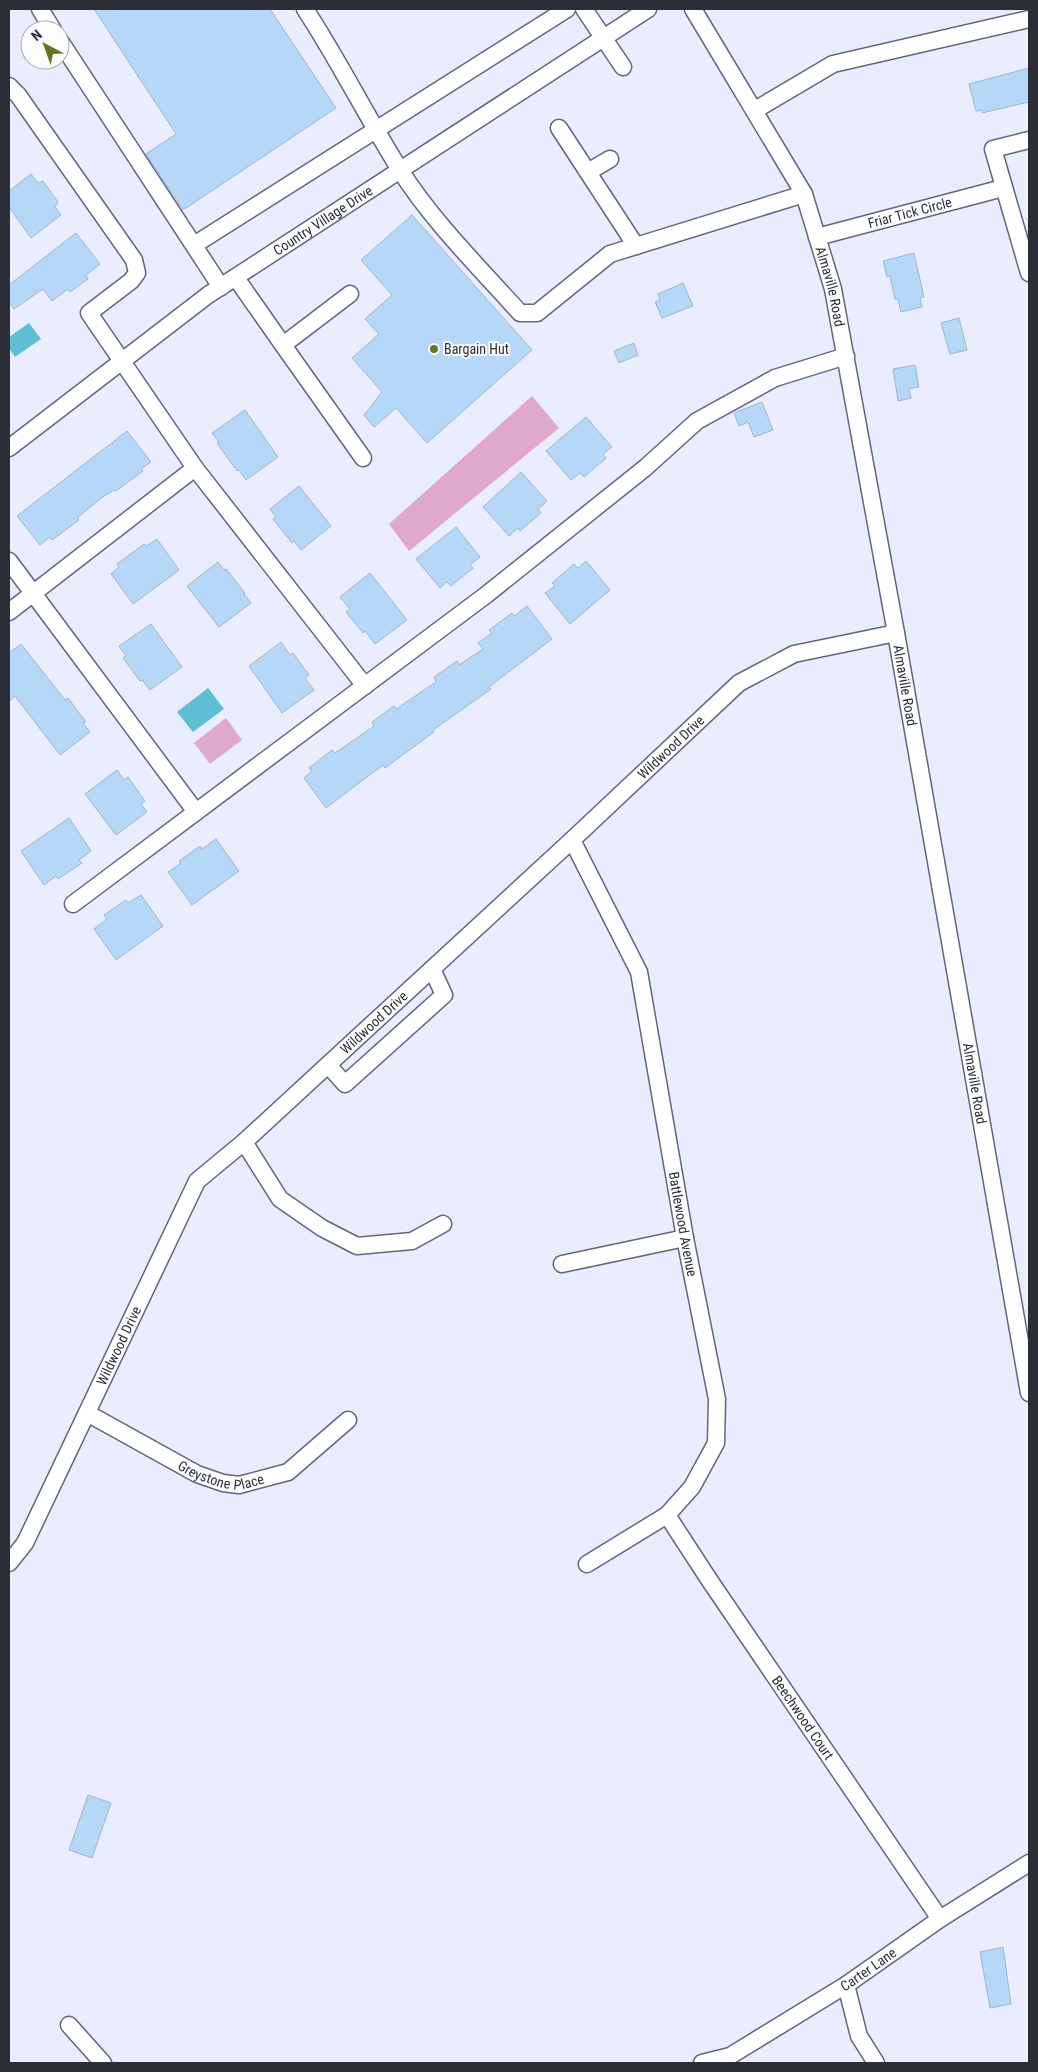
<svg xmlns="http://www.w3.org/2000/svg" width="1038" height="2072" font-family="'Roboto Condensed',sans-serif">
  <rect width="100%" height="100%" fill="#eaedfd"/>
  <g fill="#e0a8c9">
    <path d="M532 396 559 428 409 551 389 524Z"/>
    <path d="M226 718 242 740 210 764 194 743Z"/>
  </g>
  <g fill="#5ebed4">
    <path d="M29 323 41 339 15 357 9 348V337Z"/>
    <path d="M208 688 224 709 193 732 177 712Z"/>
  </g>
  <g fill="#b6d8f8" stroke="#a1b6ca">
    <path d="M94 9H270L336 108 183 210 146 154 176 134Z"/>
    <path d="M1029 68V102L982 113V110L976 111 969 84Z"/>
    <path d="M31 174 38 183 43 181 58 202 55 207 61 215 31 238 9 207V191Z"/>
    <path d="M412 215 532 350 427 443 396 408 374 427 364 415 382 392 352 358 379 334 365 319 392 295 361 260Z"/>
    <path d="M76 233 100 264 86 275 88 279 70 292 68 289 52 301 43 289 14 309 9 302V285Z"/>
    <path d="M914 253 924 297 920 298 922 307 901 312 898 299H895L890 276 887 277 883 261Z"/>
    <path d="M683 283 693 306 662 318 655 302 660 300 658 294Z"/>
    <path d="M959 318 967 350 950 354 941 323Z"/>
    <path d="M634 343 638 355 619 363 614 351Z"/>
    <path d="M915 365 919 387 909 389 911 398 898 401 893 369Z"/>
    <path d="M762 402 773 430 754 437 748 422 739 426 734 413Z"/>
    <path d="M245 410 278 457 246 480 239 470 237 471 217 443 219 442 212 433Z"/>
    <path d="M586 417 612 447 603 454 606 458 584 477 580 473 571 480 546 451Z"/>
    <path d="M127 431 151 462 141 469 143 471 116 491 114 490 104 496 77 518 79 520 52 540 50 537 40 545 17 516Z"/>
    <path d="M521 472 547 501 538 509 541 513 520 531 518 528 509 536 483 507Z"/>
    <path d="M299 486 331 526 301 550 294 541 292 543 273 519 276 517 270 509Z"/>
    <path d="M456 527 480 557 470 565 473 568 451 586 447 582 440 588 416 559Z"/>
    <path d="M157 539 179 570 133 604 111 574 119 567 117 564 144 544 146 546Z"/>
    <path d="M586 561 610 590 570 624 545 593 555 586 552 583 574 564 578 568Z"/>
    <path d="M218 562 224 570 226 569 245 593 244 594 251 603 219 627 187 586Z"/>
    <path d="M370 573 407 620 375 644 365 631 363 633 346 612 350 609 340 597Z"/>
    <path d="M527 606 552 639 489 687 491 689 433 730 434 732 385 768 383 765 326 808 304 778 312 771 309 768 332 750 335 753 374 726 372 722 394 706 396 709 436 682 434 677 457 661 459 665 483 649 478 643 492 633 489 630 512 613 514 616Z"/>
    <path d="M151 624 182 667 150 690 142 680 140 681 123 658 126 656 119 646Z"/>
    <path d="M281 642 290 655 293 653 309 675 305 678 314 690 282 713 249 666Z"/>
    <path d="M21 644 65 700 68 698 86 722 83 723 90 732 60 755 15 696 9 702V653Z"/>
    <path d="M117 770 124 780 128 777 145 801 141 804 147 812 116 835 85 794Z"/>
    <path d="M69 818 91 851 79 860 82 863 58 879 56 876 44 885 21 851Z"/>
    <path d="M216 839 239 871 192 905 168 872 181 863 179 861 200 846 202 849Z"/>
    <path d="M141 895 163 926 116 960 94 929 107 919 104 915 126 900 128 903Z"/>
    <path d="M88 1795 111 1803 92 1858 69 1850Z"/>
    <path d="M1003 1947 1011 2004 990 2008 980 1952Z"/>
  </g>
  <g fill="none" stroke-linecap="round" stroke-linejoin="round">
    <defs>
      <g id="minor">
        <path d="M40 9 53 30"/>
        <path d="M305 9C339 61 367 117 400 170 433 222 479 267 520 313H537L610 254 804 194"/>
        <path d="M584 9 623 67"/>
        <path id="s1" d="M693 9 804 194 833 289 896 633 1029 1393"/>
        <path d="M60 41 221 287"/>
        <path d="M9 86 18 95 134 260 137 273 131 281 89 313 195 468 365 686"/>
        <path d="M755 110 833 64 1029 19"/>
        <path d="M559 128 636 246"/>
        <path d="M1029 140 993 149 1029 273"/>
        <path d="M588 172 610 159"/>
        <path id="s2" d="M817 237 1003 188"/>
        <path d="M194 245 567 9"/>
        <path d="M236 278 283 345 350 294"/>
        <path d="M283 345 363 458"/>
        <path id="s3" d="M9 448 208 295 648 9"/>
        <path d="M9 561 196 812"/>
        <path d="M9 612 195 468"/>
        <path id="s4" d="M572 840 639 972 685 1238 717 1399 716 1443 692 1487 667 1515 587 1564"/>
        <path d="M73 904 486 595 645 468 697 421 775 378 846 356"/>
        <path d="M328 1065 345 1084 444 995 432 969"/>
        <path d="M244 1142 280 1199 322 1228 357 1246 412 1241 443 1224"/>
        <path d="M562 1264 685 1238"/>
        <path id="s5" d="M87 1413 197 1474 223 1483 239 1485 288 1472 348 1420"/>
        <path id="s6" d="M667 1515 710 1581 940 1919"/>
        <path id="s7" d="M9 1563 25 1543 197 1181 244 1142 572 840 739 683 794 654 896 633"/>
        <path d="M846 1985 859 2036 876 2063"/>
        <path d="M69 2025 103 2063"/>
        <path id="s8" d="M702 2063 730 2056 846 1985 940 1919 1029 1863"/>
      </g>
    </defs>
    <use href="#minor" stroke="#62667d" stroke-width="19"/>
    <use href="#minor" stroke="#fff" stroke-width="16"/>
  </g>
  <circle fill="#667521" stroke="#fbfbfb" stroke-width="2" cx="434" cy="349" r="5"/>
  <g text-anchor="middle" stroke-width="4" stroke-linejoin="round" paint-order="stroke">
    <g font-size="14" fill="#2b2d37" stroke="#fbfbfb">
      <text dy="5" stroke="none"><textPath href="#s2" startOffset="96">Friar Tick Circle</textPath></text>
      <text dy="5" stroke="none"><textPath href="#s3" startOffset="388">Country Village Drive</textPath></text>
      <text dy="5" stroke="none"><textPath href="#s1" startOffset="312">Almaville Road</textPath></text>
      <text dy="5" stroke="none"><textPath href="#s1" startOffset="718">Almaville Road</textPath></text>
      <text dy="5" stroke="none"><textPath href="#s7" startOffset="1069">Wildwood Drive</textPath></text>
      <text dy="5" stroke="none"><textPath href="#s7" startOffset="664">Wildwood Drive</textPath></text>
      <text dy="5" stroke="none"><textPath href="#s1" startOffset="1122">Almaville Road</textPath></text>
      <text dy="5" stroke="none"><textPath href="#s4" startOffset="404">Battlewood Avenue</textPath></text>
      <text dy="5" stroke="none"><textPath href="#s7" startOffset="244">Wildwood Drive</textPath></text>
      <text dy="5" stroke="none"><textPath href="#s5" startOffset="150">Greystone Place</textPath></text>
      <text dy="5" stroke="none"><textPath href="#s6" startOffset="244">Beechwood Court</textPath></text>
      <text dy="5" stroke="none"><textPath href="#s8" startOffset="192">Carter Lane</textPath></text>
    </g>
    <g font-size="14" fill="#2b2d37" stroke="#fbfbfb" text-anchor="start">
      <text x="444" y="354">Bargain Hut</text>
    </g>
  </g>
  <rect width="1038" height="2072" fill="none" stroke="#2b2d37" stroke-width="20"/>
  <g transform="translate(45 45) rotate(319)"><circle r="24" fill="#fbfbfb" stroke="#a8a9ad"/>
  <path d="M0-4L9 19L0 12L-9 19Z" fill="#667521"/>
  <text y="-8" font-size="14" font-weight="bold" text-anchor="middle" fill="#2b2d37">N</text>
  </g>
</svg>
